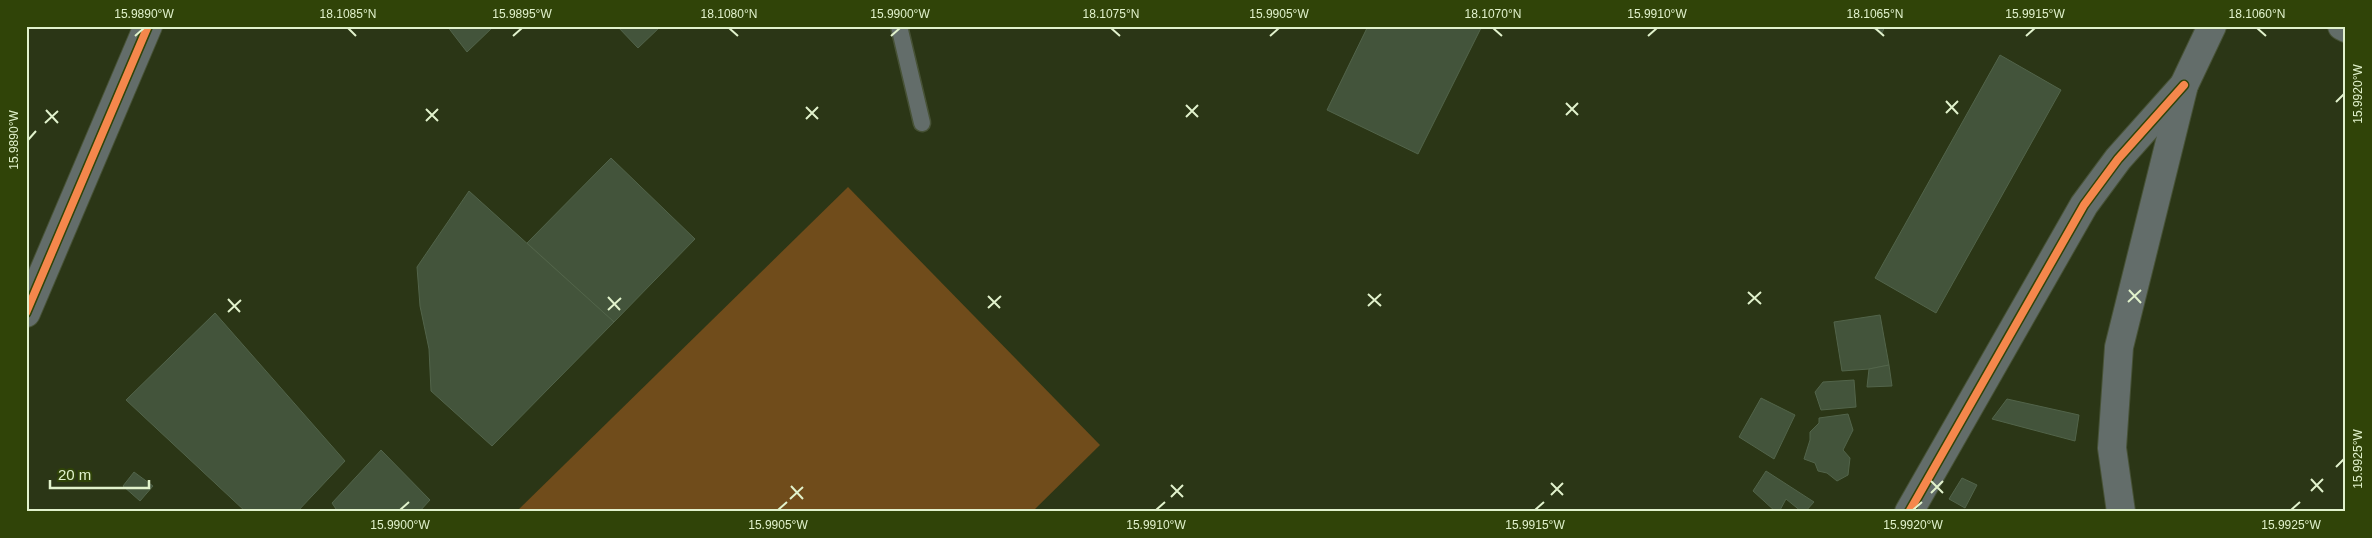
<svg xmlns="http://www.w3.org/2000/svg" width="2372" height="538" font-family="Helvetica,sans-serif">
  <rect width="100%" height="100%" fill="#2b3616"/>
  <path fill="#704c1b" d="M848 187 1100 445 1032 512H516Z"/>
  <g fill="#43543b" stroke="#52644a">
    <path d="M447 26H494L467 52Z"/>
    <path d="M617 26H661L638 48Z"/>
    <path d="M1368 26H1482L1418 154 1327 110Z"/>
    <path d="M1868 26H1885L1882 33Z"/>
    <path d="M2000 55 2061 90 1936 313 1875 278Z"/>
    <path d="M611 158 695 239 614 322 527 243Z"/>
    <path d="M469 191 614 322 492 446 431 391 429 349 420 306 417 267Z"/>
    <path d="M215 313 345 461 297 512H246L126 400Z"/>
    <path d="M1880 315 1889 365 1869 369 1842 371 1834 322Z"/>
    <path d="M1889 365 1892 386 1867 387 1869 369Z"/>
    <path d="M1854 380 1856 407 1821 410 1815 392 1823 382Z"/>
    <path d="M1761 398 1795 415 1774 459 1739 437Z"/>
    <path d="M2007 399 2079 415 2075 441 1992 419Z"/>
    <path d="M1848 414 1853 430 1843 450 1850 458 1848 475 1837 481 1827 473 1818 471 1815 463 1804 459 1810 440V432L1819 423V418Z"/>
    <path d="M381 450 430 500 419 512H338L332 503Z"/>
    <path d="M1766 471 1814 502 1805 512H1802L1786 499 1779 512H1776L1753 491Z"/>
    <path d="M134 472 153 486 140 501 123 486Z"/>
    <path d="M1962 478 1977 485 1965 508 1949 499Z"/>
  </g>
  <g fill="none" stroke-linecap="round" stroke-linejoin="round">
    <defs>
      <path id="service" d="M899 26 922 123"/>
      <g id="minor">
        <path d="M1909 512 2084 205 2118 159 2184 85"/>
        <path d="M2121 512 2112 448 2119 347 2184 85 2212 26"/>
      </g>
      <path id="tertiary" d="M26 313 148 26"/>
      <path id="secondary" d="M2342 26 2346 28"/>
    </defs>
    <use href="#service" stroke="#475236" stroke-width="19"/>
    <use href="#minor" stroke="#475236" stroke-width="30"/>
    <use href="#tertiary" stroke="#475236" stroke-width="30"/>
    <use href="#secondary" stroke="#475236" stroke-width="30"/>
    <use href="#service" stroke="#636d6a" stroke-width="16"/>
    <use href="#minor" stroke="#636d6a" stroke-width="28"/>
    <use href="#tertiary" stroke="#636d6a" stroke-width="28"/>
    <use href="#secondary" stroke="#626d68" stroke-width="28"/>
    <defs>
      <g id="cycleway">
        <path d="M26 313 148 26"/>
        <path d="M1909 512 2084 205 2118 159 2184 85"/>
      </g>
    </defs>
    <use href="#cycleway" stroke="#304408" stroke-width="11"/>
    <use href="#cycleway" stroke="#f5874c" stroke-width="8"/>
  </g>
  <path fill="none" stroke="#e1f2cc" stroke-width="2" d="M348 28 356 36M729 28 738 36M1111 28 1120 36M1493 28 1502 36M1875 28 1884 36M2257 28 2266 36M135 36 144 28M513 36 522 28M891 36 900 28M1270 36 1279 28M1648 36 1657 28M2026 36 2035 28M1946 101 1958 114M2336 102 2344 94M1566 103 1578 115M1186 105 1198 117M806 107 818 119M426 109 438 121M46 110 58 123M1946 113 1958 101M1566 115 1578 103M1186 117 1198 105M806 119 818 107M426 121 438 109M45 123 58 111M28 140 36 131M2129 290 2141 303M1748 292 1761 304M1368 294 1381 306M988 296 1000 308M608 297 620 310M228 299 240 312M2128 302 2141 290M1748 304 1761 292M1368 306 1381 294M988 308 1001 296M608 310 621 298M228 312 241 300M2336 467 2344 459M2311 479 2323 492M1931 481 1943 493M1551 483 1563 495M1171 485 1183 497M791 486 803 499M2311 491 2323 479M1931 493 1943 481M1551 495 1563 483M1171 497 1183 485M790 499 803 487M400 510 409 502M778 510 787 502M1156 510 1165 502M1535 510 1544 502M1913 510 1922 502M2291 510 2300 502"/>
  <rect width="2372" height="538" fill="none" stroke="#304408" stroke-width="55"/>
  <path d="M50 480v8h99v-8" fill="none" stroke="#e1f2cc" stroke-width="2.5"/>
  <text x="58" y="480" font-size="15" fill="#e1f2cc" stroke="#304408" stroke-width="4" paint-order="stroke">20 m</text>
  <rect x="28" y="28" width="2316" height="482" fill="none" stroke="#e1f2cc" stroke-width="2"/>
  <g font-size="12" text-anchor="middle" fill="#e1f2cc">
    <text x="144" y="18">15.9890°W</text>
    <text x="348" y="18">18.1085°N</text>
    <text x="522" y="18">15.9895°W</text>
    <text x="729" y="18">18.1080°N</text>
    <text x="900" y="18">15.9900°W</text>
    <text x="1111" y="18">18.1075°N</text>
    <text x="1279" y="18">15.9905°W</text>
    <text x="1493" y="18">18.1070°N</text>
    <text x="1657" y="18">15.9910°W</text>
    <text x="1875" y="18">18.1065°N</text>
    <text x="2035" y="18">15.9915°W</text>
    <text x="2257" y="18">18.1060°N</text>
    <text transform="translate(2358 94) rotate(-90)" y="4">15.9920°W</text>
    <text transform="translate(14 140) rotate(-90)" y="4">15.9890°W</text>
    <text transform="translate(2358 459) rotate(-90)" y="4">15.9925°W</text>
    <text x="400" y="529">15.9900°W</text>
    <text x="778" y="529">15.9905°W</text>
    <text x="1156" y="529">15.9910°W</text>
    <text x="1535" y="529">15.9915°W</text>
    <text x="1913" y="529">15.9920°W</text>
    <text x="2291" y="529">15.9925°W</text>
  </g>
</svg>
